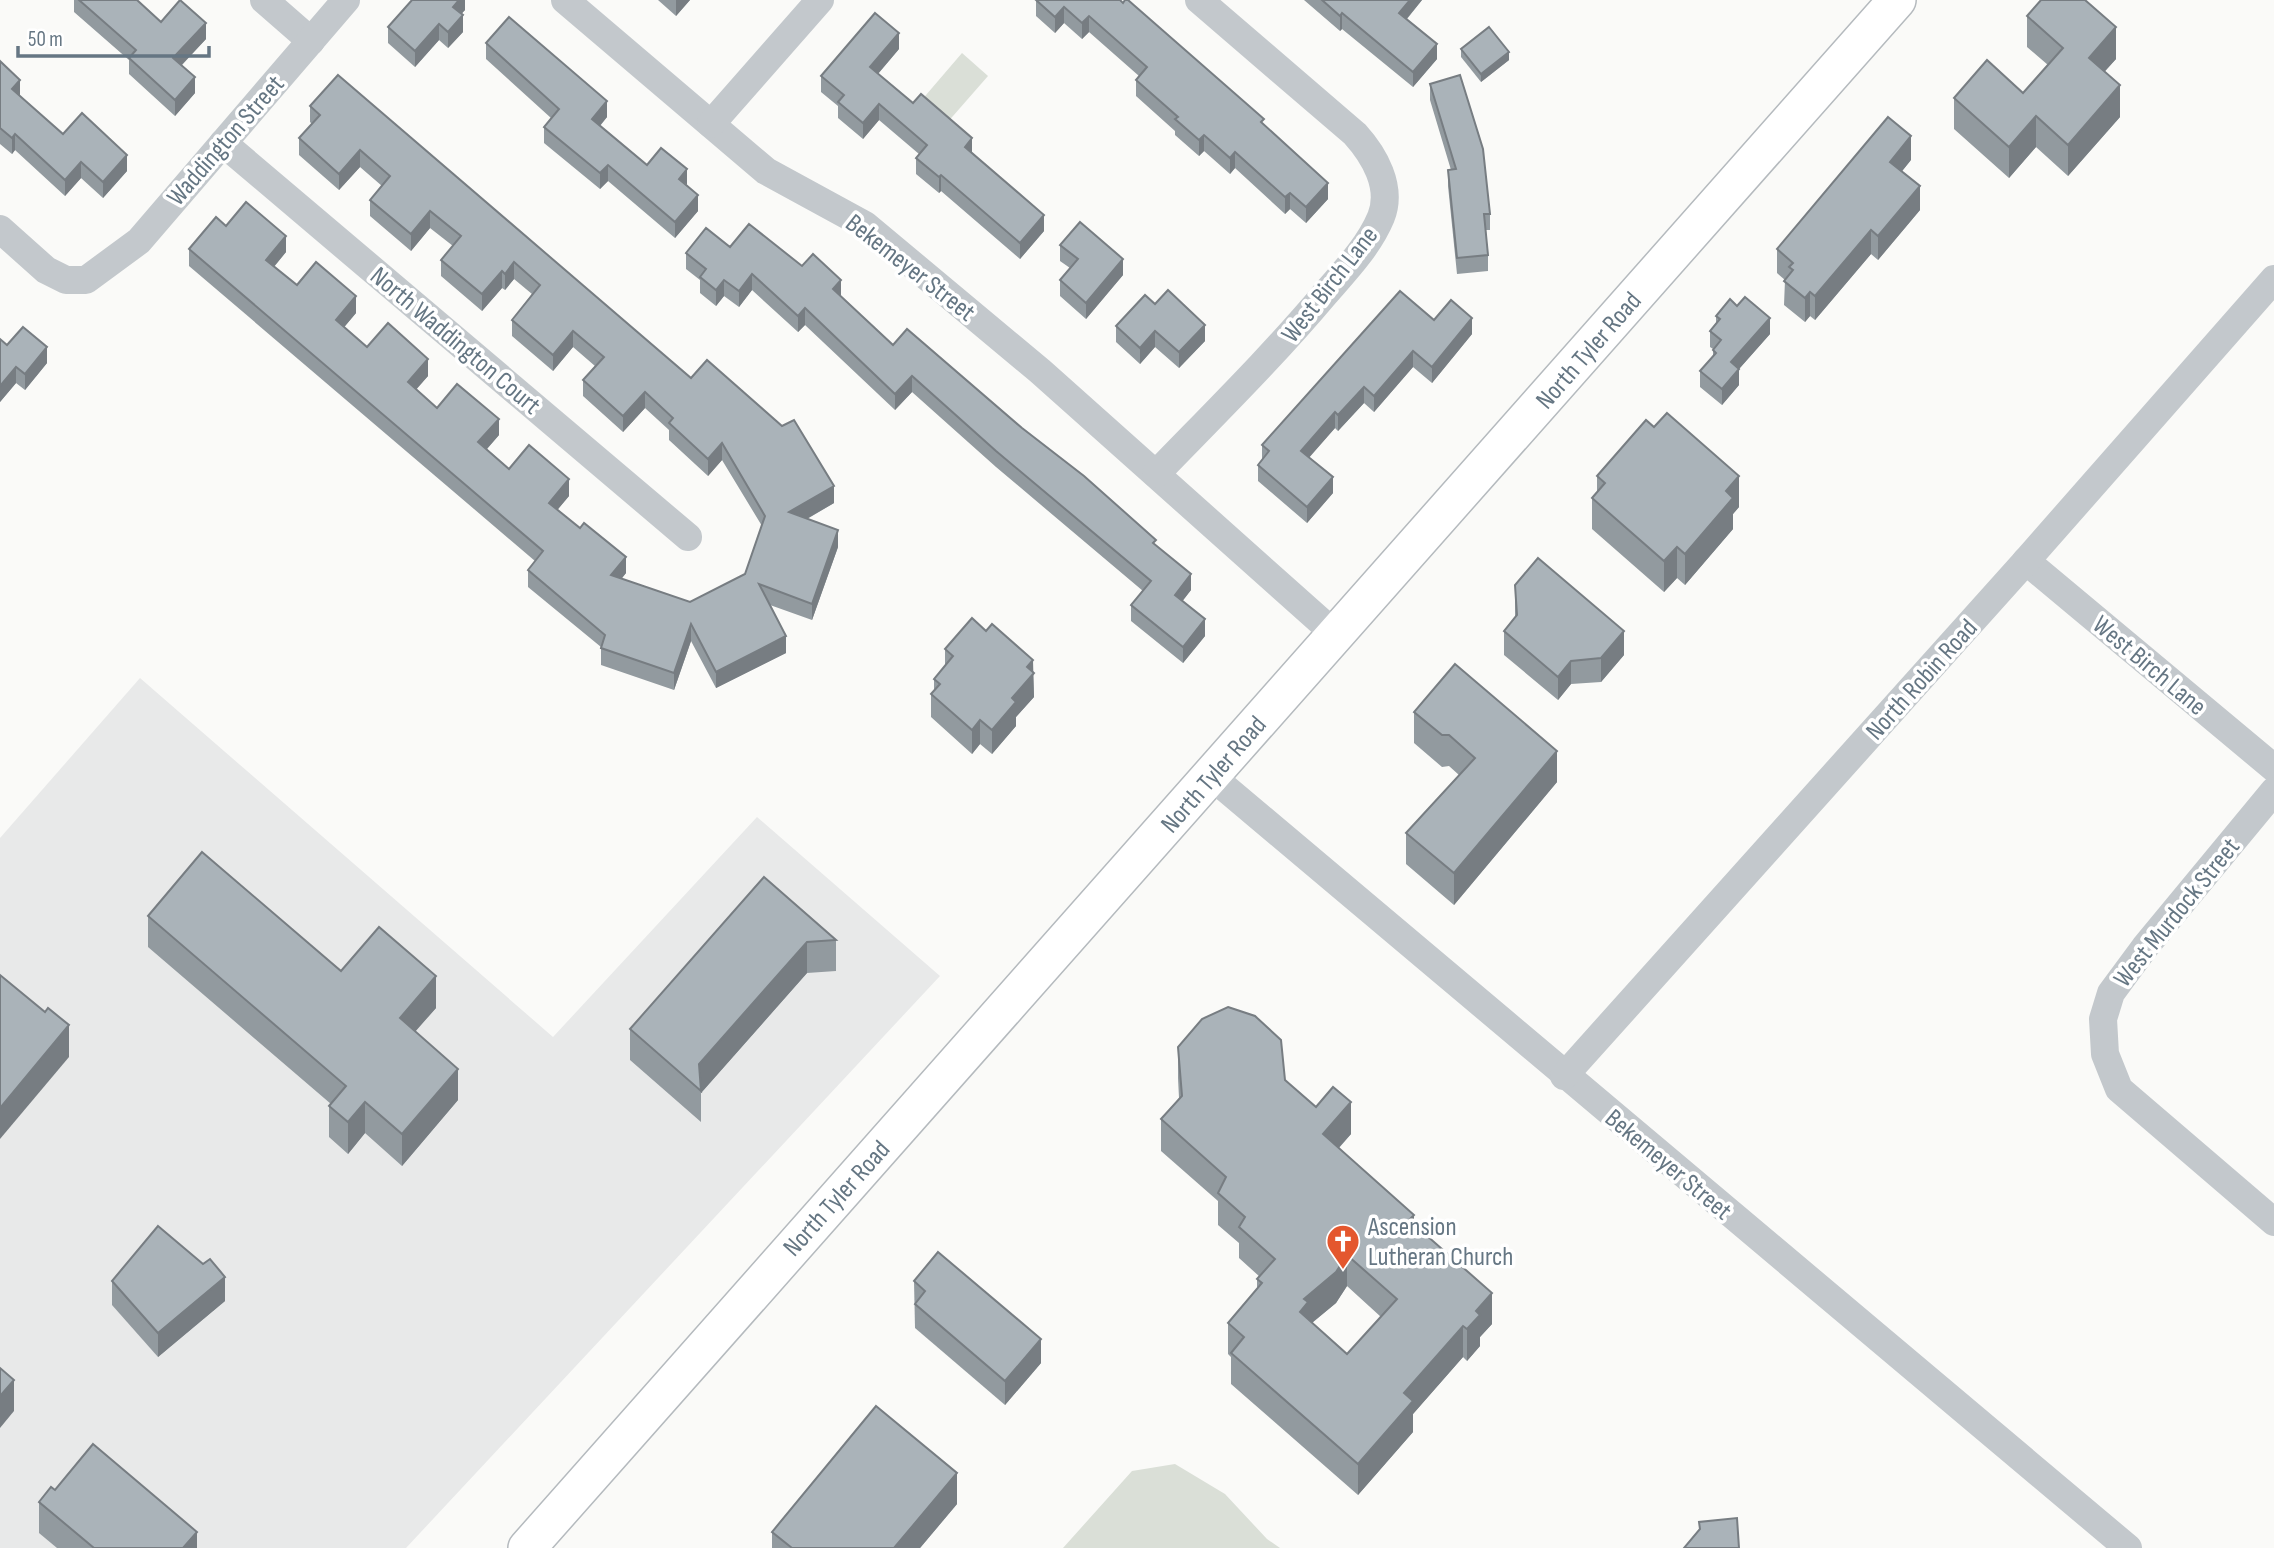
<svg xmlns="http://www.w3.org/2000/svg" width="2274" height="1548" font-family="'Sofia Sans Condensed',sans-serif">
  <rect width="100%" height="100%" fill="#fafaf8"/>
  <path fill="#e8e9e9" d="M140 678 553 1037 757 817 940 976 406 1548H0V838Z"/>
  <g fill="#dadfd7">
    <path d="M962 53 988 76 946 124 920 102Z"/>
    <path d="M1175 1464 1225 1494 1267 1539 1280 1548H1063L1132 1471Z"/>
  </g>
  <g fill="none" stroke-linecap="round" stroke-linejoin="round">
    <defs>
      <path id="major" d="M527 1548 1897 0"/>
    </defs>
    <use href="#major" stroke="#b5babe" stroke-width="40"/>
    <g stroke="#c3c8cc" stroke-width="28">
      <path d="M264 0 311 41"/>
      <path d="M565 0 766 171 865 225 1040 371 1336 635"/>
      <path d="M711 124 820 0"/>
      <path d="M223 143 688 537"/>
      <path d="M0 229 46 270 66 280H86L139 241 346 0"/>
      <path d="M1156 474C1213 415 1272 357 1325 294 1345 271 1369 246 1381 217 1393 187 1374 155 1355 134L1199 0"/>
      <path d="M2026 561 2274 768"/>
      <path d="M1211 776 2128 1548"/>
      <path d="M2274 791 2145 947 2111 993 2103 1019 2105 1054 2119 1089 2274 1222"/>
      <path d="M1564 1076 2026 561 2274 279"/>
    </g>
    <use href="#major" stroke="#fff" stroke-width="37"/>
  </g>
  <g fill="#929a9f" fill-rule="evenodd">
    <path d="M74 0H137L161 22 206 39 182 65 195 93 175 116 129 74V60L74 12Z"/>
    <path d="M465 0V10L461 14 463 32 448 48 439 40 415 67 388 43V27Z"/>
    <path d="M658 0H690L676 16Z"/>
    <path d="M1036 0H1120L1264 125 1328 199 1306 223 1290 209 1285 214 1235 168 1230 174 1204 151 1199 156 1175 135V131L1136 96V80L1139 76 1089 32 1082 39 1064 23 1055 33 1036 16Z"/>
    <path d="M1304 0H1422L1407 19 1437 59 1413 87 1342 29 1340 31Z"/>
    <path d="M2027 16 2116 59 2104 72 2120 117 2068 176 2036 147 2009 178 1954 129V98L2023 93 2048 65 2027 47Z"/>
    <path d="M486 43 607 117 600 126 647 165 687 185 698 211 675 238 608 181 600 189 544 143V127L551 118 486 59Z"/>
    <path d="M899 49 878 74 972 154 1044 231 1020 259 941 191 939 193 916 174V158L919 154 879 120 863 139 838 118V106L821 92V76Z"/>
    <path d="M1461 49 1509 60 1481 82 1461 57Z"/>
    <path d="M0 61 20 96 63 134 127 171 103 198 81 178 65 196 15 150 12 154 0 144Z"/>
    <path d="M1430 84 1490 214V230H1486L1488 255V271L1457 274 1448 186V170H1451L1430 100Z"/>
    <path d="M310 106 834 503 807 519 838 547 812 620 770 605 786 653 716 688 691 641 674 690 601 665V647L528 587V570L535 561 189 266V249L226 226 286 252 274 267 297 285 356 313 344 327 367 347 428 376 416 389 437 408 499 435 487 449 509 469 569 496 557 510 626 573 621 579 690 602 745 574 762 526 722 460 708 476 669 440V430L645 408 623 432 583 396V380L595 366 573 347 553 371 512 336V320L532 294 514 279 505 290 502 288 482 311 441 276V260L453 246 430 228 411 251 370 216V200L382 186 360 167 339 190 299 155V138L312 124 310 122Z"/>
    <path d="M1911 160 1902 171 1920 210 1878 260 1871 254 1815 320 1810 316 1805 322 1784 305 1785 280 1777 273V249Z"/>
    <path d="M1060 245 1123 275 1086 319 1060 296V280L1070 268 1060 261Z"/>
    <path d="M730 247 802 266 841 296 893 345 1156 545 1191 590 1182 601 1205 636 1183 663 1131 621V605L1143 591 996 467 912 392 895 410 805 325 798 332 752 290 739 307 724 296 716 306 700 293V280L686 269V253Z"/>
    <path d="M1155 304 1205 341 1179 368 1155 347 1140 364 1116 342V326Z"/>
    <path d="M1716 316 1770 334 1739 369V385L1722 405 1700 387V371L1713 357V349L1710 347V331L1716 323Z"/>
    <path d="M1434 320 1472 334 1432 383 1413 367 1374 412 1364 403 1338 431 1335 428 1309 457 1333 493 1307 523 1258 481V465L1262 460V445Z"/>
    <path d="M0 339 7 345 47 363 25 390 16 383 0 402Z"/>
    <path d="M1597 476 1739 507 1733 514V529L1685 585 1677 578 1664 592 1592 529V498L1597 492Z"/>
    <path d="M1515 585 1624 655 1601 682 1571 684 1558 700 1504 655V631L1515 617Z"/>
    <path d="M945 649 1033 672 1034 697 1016 717V726L992 754 980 744 972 754 931 717V694L934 690V679L945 666Z"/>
    <path d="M1414 712 1557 782 1454 905 1406 864V833L1459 775 1449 766 1442 767 1414 743Z"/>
    <path d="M764 877 836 940V971L807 973 701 1093V1122L630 1060V1029Z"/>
    <path d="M148 916 341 971 436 1008 415 1031 458 1100 402 1166 365 1133 348 1154 329 1137V1106L331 1104 148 947Z"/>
    <path d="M1178 1047 1285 1080 1316 1107 1351 1134 1339 1148 1414 1224 1492 1324 1480 1337V1346L1467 1361 1463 1357 1413 1414V1432L1358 1495 1231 1384V1357L1228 1354V1323L1257 1289V1279L1260 1277 1239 1258V1243L1218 1225V1201L1161 1151V1119L1179 1098 1178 1078ZM1347 1286 1381 1317 1347 1354 1312 1323 1336 1303Z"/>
    <path d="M112 1281 225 1301 158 1357 112 1305Z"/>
    <path d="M914 1281 1041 1363 1005 1405 915 1328Z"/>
    <path d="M55 1490 197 1548H57L39 1533V1502Z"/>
    <path d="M957 1504 920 1548H772V1532Z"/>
  </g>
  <g fill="#777d82">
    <path d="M459 0H465V10L453 23V7Z"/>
    <path d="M676 0H690L676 16Z"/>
    <path d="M1410 0H1422L1399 28V13Z"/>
    <path d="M1064 7V23L1055 33V17Z"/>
    <path d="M1342 13V29L1340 31V16Z"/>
    <path d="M463 15V32L448 48V32Z"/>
    <path d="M1089 16V32L1082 39V23Z"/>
    <path d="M206 23V39L173 74V58Z"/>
    <path d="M439 24V40L415 67V51Z"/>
    <path d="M2116 27V59L2089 89V58Z"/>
    <path d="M899 33V49L870 83V67Z"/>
    <path d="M1437 44V59L1413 87V72Z"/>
    <path d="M1509 52V60L1481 82V74Z"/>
    <path d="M195 77V93L175 116V100Z"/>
    <path d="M20 80V96L12 105V89Z"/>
    <path d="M2120 85V117L2068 176V145Z"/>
    <path d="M607 101V117L592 135V119Z"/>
    <path d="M879 104V120L863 139V123Z"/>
    <path d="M2036 116V147L2009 178V147Z"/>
    <path d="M15 134V150L12 154V138Z"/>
    <path d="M1204 135V151L1199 156V140Z"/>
    <path d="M1911 136V160L1890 186V162Z"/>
    <path d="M972 138V154L965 147Z"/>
    <path d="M360 150V167L339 190V174Z"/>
    <path d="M1235 152V168L1230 174V158Z"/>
    <path d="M127 155V171L103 198V182Z"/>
    <path d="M81 162V178L65 196V180Z"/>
    <path d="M608 165V181L600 189V173Z"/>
    <path d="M687 169V185L679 179Z"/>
    <path d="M941 175V191L939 193V177Z"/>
    <path d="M1328 183V199L1306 223V207Z"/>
    <path d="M1920 186V210L1878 260V236Z"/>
    <path d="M1290 193V209L1285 214V197Z"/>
    <path d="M698 195V211L675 238V222Z"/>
    <path d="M430 211V228L411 251V234Z"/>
    <path d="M1044 215V231L1020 259V243Z"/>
    <path d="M1871 230V254L1815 320V296Z"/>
    <path d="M286 236V252L266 276V260Z"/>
    <path d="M1123 259V275L1086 319V303Z"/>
    <path d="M514 262V279L505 290V274Z"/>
    <path d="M502 271V288L482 311V294Z"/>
    <path d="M752 274V290L739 307V291Z"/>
    <path d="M724 280V296L716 306V290Z"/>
    <path d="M841 280V296L833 289Z"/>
    <path d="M1810 292V316L1805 322V298Z"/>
    <path d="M356 296V313L336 337V320Z"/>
    <path d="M805 308V325L798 332V316Z"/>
    <path d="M1472 318V334L1432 383V367Z"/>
    <path d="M1770 318V334L1739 369V385L1722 405V389L1731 362Z"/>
    <path d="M1205 325V341L1179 368V352Z"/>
    <path d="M573 331V347L553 371V355Z"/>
    <path d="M1155 331V347L1140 364V348Z"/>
    <path d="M47 347V363L25 390V374Z"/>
    <path d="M1413 351V367L1374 412V396Z"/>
    <path d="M428 359V376L408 399V382Z"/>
    <path d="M16 367V383L0 402V386Z"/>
    <path d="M912 376V392L895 410V394Z"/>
    <path d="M1364 387V403L1338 431V415Z"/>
    <path d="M645 392V408L623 432V416Z"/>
    <path d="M1335 412V428L1301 467V451Z"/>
    <path d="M499 419V435L478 459V442Z"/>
    <path d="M722 443V460L708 476V459Z"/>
    <path d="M1739 476V507L1733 514V529L1685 585V554L1726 491Z"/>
    <path d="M1333 477V493L1307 523V507Z"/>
    <path d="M569 479V496L549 520V503Z"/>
    <path d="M834 486V503L789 529V512Z"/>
    <path d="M838 530V547L812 620V604Z"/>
    <path d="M1677 547V578L1664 592V561Z"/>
    <path d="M626 557V573L611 592V575Z"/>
    <path d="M1191 574V590L1175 611V595Z"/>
    <path d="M1205 619V636L1183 663V647Z"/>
    <path d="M691 624V641L674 690V673Z"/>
    <path d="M1624 631V655L1601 682V658Z"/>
    <path d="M786 636V653L716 688V672Z"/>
    <path d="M1033 660 1034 697 1016 717V726L992 754V730L1027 667Z"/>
    <path d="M1571 661V684L1558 700V677Z"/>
    <path d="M980 720V744L972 754V730Z"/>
    <path d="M1557 751V782L1454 905V873Z"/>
    <path d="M807 942V973L701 1093 699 1064Z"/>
    <path d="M436 976V1008L400 1049V1018Z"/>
    <path d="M69 1025V1057L0 1139V1108Z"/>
    <path d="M458 1069V1100L402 1166V1134Z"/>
    <path d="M365 1102V1133L348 1154V1122Z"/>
    <path d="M1351 1102V1134L1323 1165V1134Z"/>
    <path d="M1414 1215V1246L1409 1220Z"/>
    <path d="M1347 1255V1286L1336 1303 1308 1326 1300 1312 1304 1299Z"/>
    <path d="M225 1277V1301L158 1357V1333Z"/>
    <path d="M1492 1293V1324L1480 1337V1346L1467 1361V1329L1476 1311Z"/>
    <path d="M1463 1326V1357L1413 1414V1432L1358 1495V1464L1404 1393Z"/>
    <path d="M1041 1339V1363L1005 1405V1381Z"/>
    <path d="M14 1380V1411L0 1428V1396Z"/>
    <path d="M957 1473V1504L920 1548H894Z"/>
    <path d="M197 1532V1548H183Z"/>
  </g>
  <g fill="#aab3b9" stroke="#777d82" stroke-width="2" fill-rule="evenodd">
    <path d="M79 0H137L161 22 180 0 206 23 173 58 195 77 175 100 129 58 136 50Z"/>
    <path d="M412 0H459L453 7 463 15 448 32 439 24 415 51 388 27Z"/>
    <path d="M1036 0H1120L1123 3 1125 0H1128L1264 119 1261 122 1328 183 1306 207 1290 193 1285 197 1235 152 1230 158 1204 135 1199 140 1175 119 1178 117 1136 80 1147 67 1089 16 1082 23 1064 7 1055 17Z"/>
    <path d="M1322 0H1410L1399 13 1437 44 1413 72 1342 13 1340 16Z"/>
    <path d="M2041 0H2085L2116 27 2089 58 2120 85 2068 145 2036 116 2009 147 1954 98 1987 60 2023 93 2063 48 2027 16Z"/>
    <path d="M875 13 899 33 870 67 913 103 921 94 972 138 965 147 1044 215 1020 243 941 175 939 177 916 158 927 145 879 104 863 123 838 102 844 95 821 76Z"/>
    <path d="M509 17 607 101 592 119 647 165 661 148 687 169 679 179 698 195 675 222 608 165 600 173 544 127 559 109 486 43Z"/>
    <path d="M1489 27 1509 52 1481 74 1461 49Z"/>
    <path d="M0 61 20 80 12 89 63 134 82 113 127 155 103 182 81 162 65 180 15 134 12 138 0 128Z"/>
    <path d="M338 75 691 378 707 360 782 426 794 420 834 486 789 512 838 530 812 604 759 584 786 636 716 672 691 624 674 673 601 648 605 635 528 570 543 551 189 249 216 217 226 226 246 202 286 236 266 260 297 285 316 262 356 296 336 320 367 347 388 323 428 359 408 382 437 408 457 384 499 419 478 442 509 469 529 445 569 479 549 503 580 528 584 523 626 557 611 575 690 602 745 574 765 516 722 443 708 459 669 423 673 418 645 392 623 416 583 380 604 357 573 331 553 355 512 320 540 285 514 262 505 274 502 271 482 294 441 260 461 236 430 211 411 234 370 200 390 176 360 150 339 174 299 138 320 115 310 106Z"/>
    <path d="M1460 75 1483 149 1490 214H1484L1488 255 1457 258 1448 170 1456 169 1430 84Z"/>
    <path d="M1888 117 1911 136 1890 162 1920 186 1878 236 1871 230 1815 296 1810 292 1805 298 1784 281 1793 270 1789 267 1793 263 1777 249Z"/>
    <path d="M1080 222 1123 259 1086 303 1060 280 1078 259 1060 245Z"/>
    <path d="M749 224 802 266 813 254 841 280 833 289 893 345 907 329 1022 428 1084 476 1156 540 1153 543 1191 574 1175 595 1205 619 1183 647 1131 605 1151 581 996 451 912 376 895 394 805 308 798 316 752 274 739 291 724 280 716 290 700 277 706 269 686 253 706 228 730 247Z"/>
    <path d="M1168 290 1205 325 1179 352 1155 331 1140 348 1116 326 1145 295 1155 304Z"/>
    <path d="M1400 291 1434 320 1451 300 1472 318 1432 367 1413 351 1374 396 1364 387 1338 415 1335 412 1301 451 1333 477 1307 507 1258 465 1269 451 1262 445Z"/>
    <path d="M1745 297 1770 318 1731 362 1739 369 1722 389 1700 371 1716 353 1713 350 1721 340 1710 331 1720 319 1716 316 1730 299 1737 306Z"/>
    <path d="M23 327 47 347 25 374 16 367 0 386V339L7 345Z"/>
    <path d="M1667 413 1739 476 1726 491 1733 498 1685 554 1677 547 1664 561 1592 498 1605 483 1597 476 1646 420 1654 427Z"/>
    <path d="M1538 558 1624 631 1601 658 1571 661 1558 677 1504 631 1517 615 1515 585Z"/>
    <path d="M972 618 986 631 992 624 1033 660 1027 667 1034 673 1012 698 1016 702 992 730 980 720 972 730 931 694 940 684 934 679 953 656 945 649Z"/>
    <path d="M1455 664 1557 751 1454 873 1406 833 1475 758 1449 735H1442L1414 712Z"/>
    <path d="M202 852 341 971 379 927 436 976 400 1018 458 1069 402 1134 365 1102 348 1122 329 1106 346 1086 148 916Z"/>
    <path d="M764 877 836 940 807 942 699 1064 701 1091 630 1029Z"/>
    <path d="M0 975 45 1012 48 1008 69 1025 0 1108Z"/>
    <path d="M1228 1007 1255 1016 1281 1040 1285 1080 1316 1107 1333 1087 1351 1102 1323 1134 1414 1215 1409 1220 1492 1293 1476 1311 1480 1315 1467 1329 1463 1326 1404 1393 1413 1401 1358 1464 1231 1353 1244 1337 1228 1323 1262 1283 1257 1279 1275 1259 1239 1227 1245 1217 1218 1193 1226 1177 1161 1119 1182 1096 1178 1047 1202 1019ZM1347 1255 1397 1299 1347 1354 1300 1312 1308 1302 1304 1299 1336 1272Z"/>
    <path d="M158 1226 203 1264 210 1259 225 1277 158 1333 112 1281Z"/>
    <path d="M938 1252 1041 1339 1005 1381 915 1304 925 1291 914 1281Z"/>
    <path d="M0 1368 14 1380 0 1396Z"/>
    <path d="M876 1406 957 1473 894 1548H792L772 1532Z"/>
    <path d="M93 1444 197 1532 183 1548H94L39 1502 51 1487 55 1490Z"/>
    <path d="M1737 1518 1739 1548H1684L1700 1529 1699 1522Z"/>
  </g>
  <defs>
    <symbol id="church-pin" viewBox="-11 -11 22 30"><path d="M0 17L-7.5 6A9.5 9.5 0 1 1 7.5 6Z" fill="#e4572e" stroke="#fff"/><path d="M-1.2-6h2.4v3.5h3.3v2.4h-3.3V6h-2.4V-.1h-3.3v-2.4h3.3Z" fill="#fff"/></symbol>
  </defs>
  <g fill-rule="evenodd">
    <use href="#church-pin" x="1324" y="1222" width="38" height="52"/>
  </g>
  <g text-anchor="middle" stroke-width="7" stroke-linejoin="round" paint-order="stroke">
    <g font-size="26" fill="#657683" stroke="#fff">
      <text transform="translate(225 140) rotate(-49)" y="9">Waddington Street</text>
      <text transform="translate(911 267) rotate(38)" y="9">Bekemeyer Street</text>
      <text transform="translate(1329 284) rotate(-52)" y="9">West Birch Lane</text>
      <text transform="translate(456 340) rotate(40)" y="9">North Waddington Court</text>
      <text transform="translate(1588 350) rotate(-49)" y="9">North Tyler Road</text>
      <text transform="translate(2150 665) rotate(40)" y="9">West Birch Lane</text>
      <text transform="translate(1921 679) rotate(-48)" y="9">North Robin Road</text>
      <text transform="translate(1213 774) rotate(-49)" y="9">North Tyler Road</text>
      <text transform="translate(2176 912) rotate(-51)" y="9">West Murdock Street</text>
      <text transform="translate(1669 1164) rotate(40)" y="9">Bekemeyer Street</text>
      <text transform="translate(836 1198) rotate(-48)" y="9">North Tyler Road</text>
    </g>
    <g font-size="26" fill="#657683" stroke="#fff" text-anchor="start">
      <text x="1368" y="1235">Ascension<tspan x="1368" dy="30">Lutheran Church</tspan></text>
    </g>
  </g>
  <path d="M18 46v10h191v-10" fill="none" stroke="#657683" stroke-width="3.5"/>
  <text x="28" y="46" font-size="21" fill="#657683" stroke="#ffffff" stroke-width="5" paint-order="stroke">50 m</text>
</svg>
